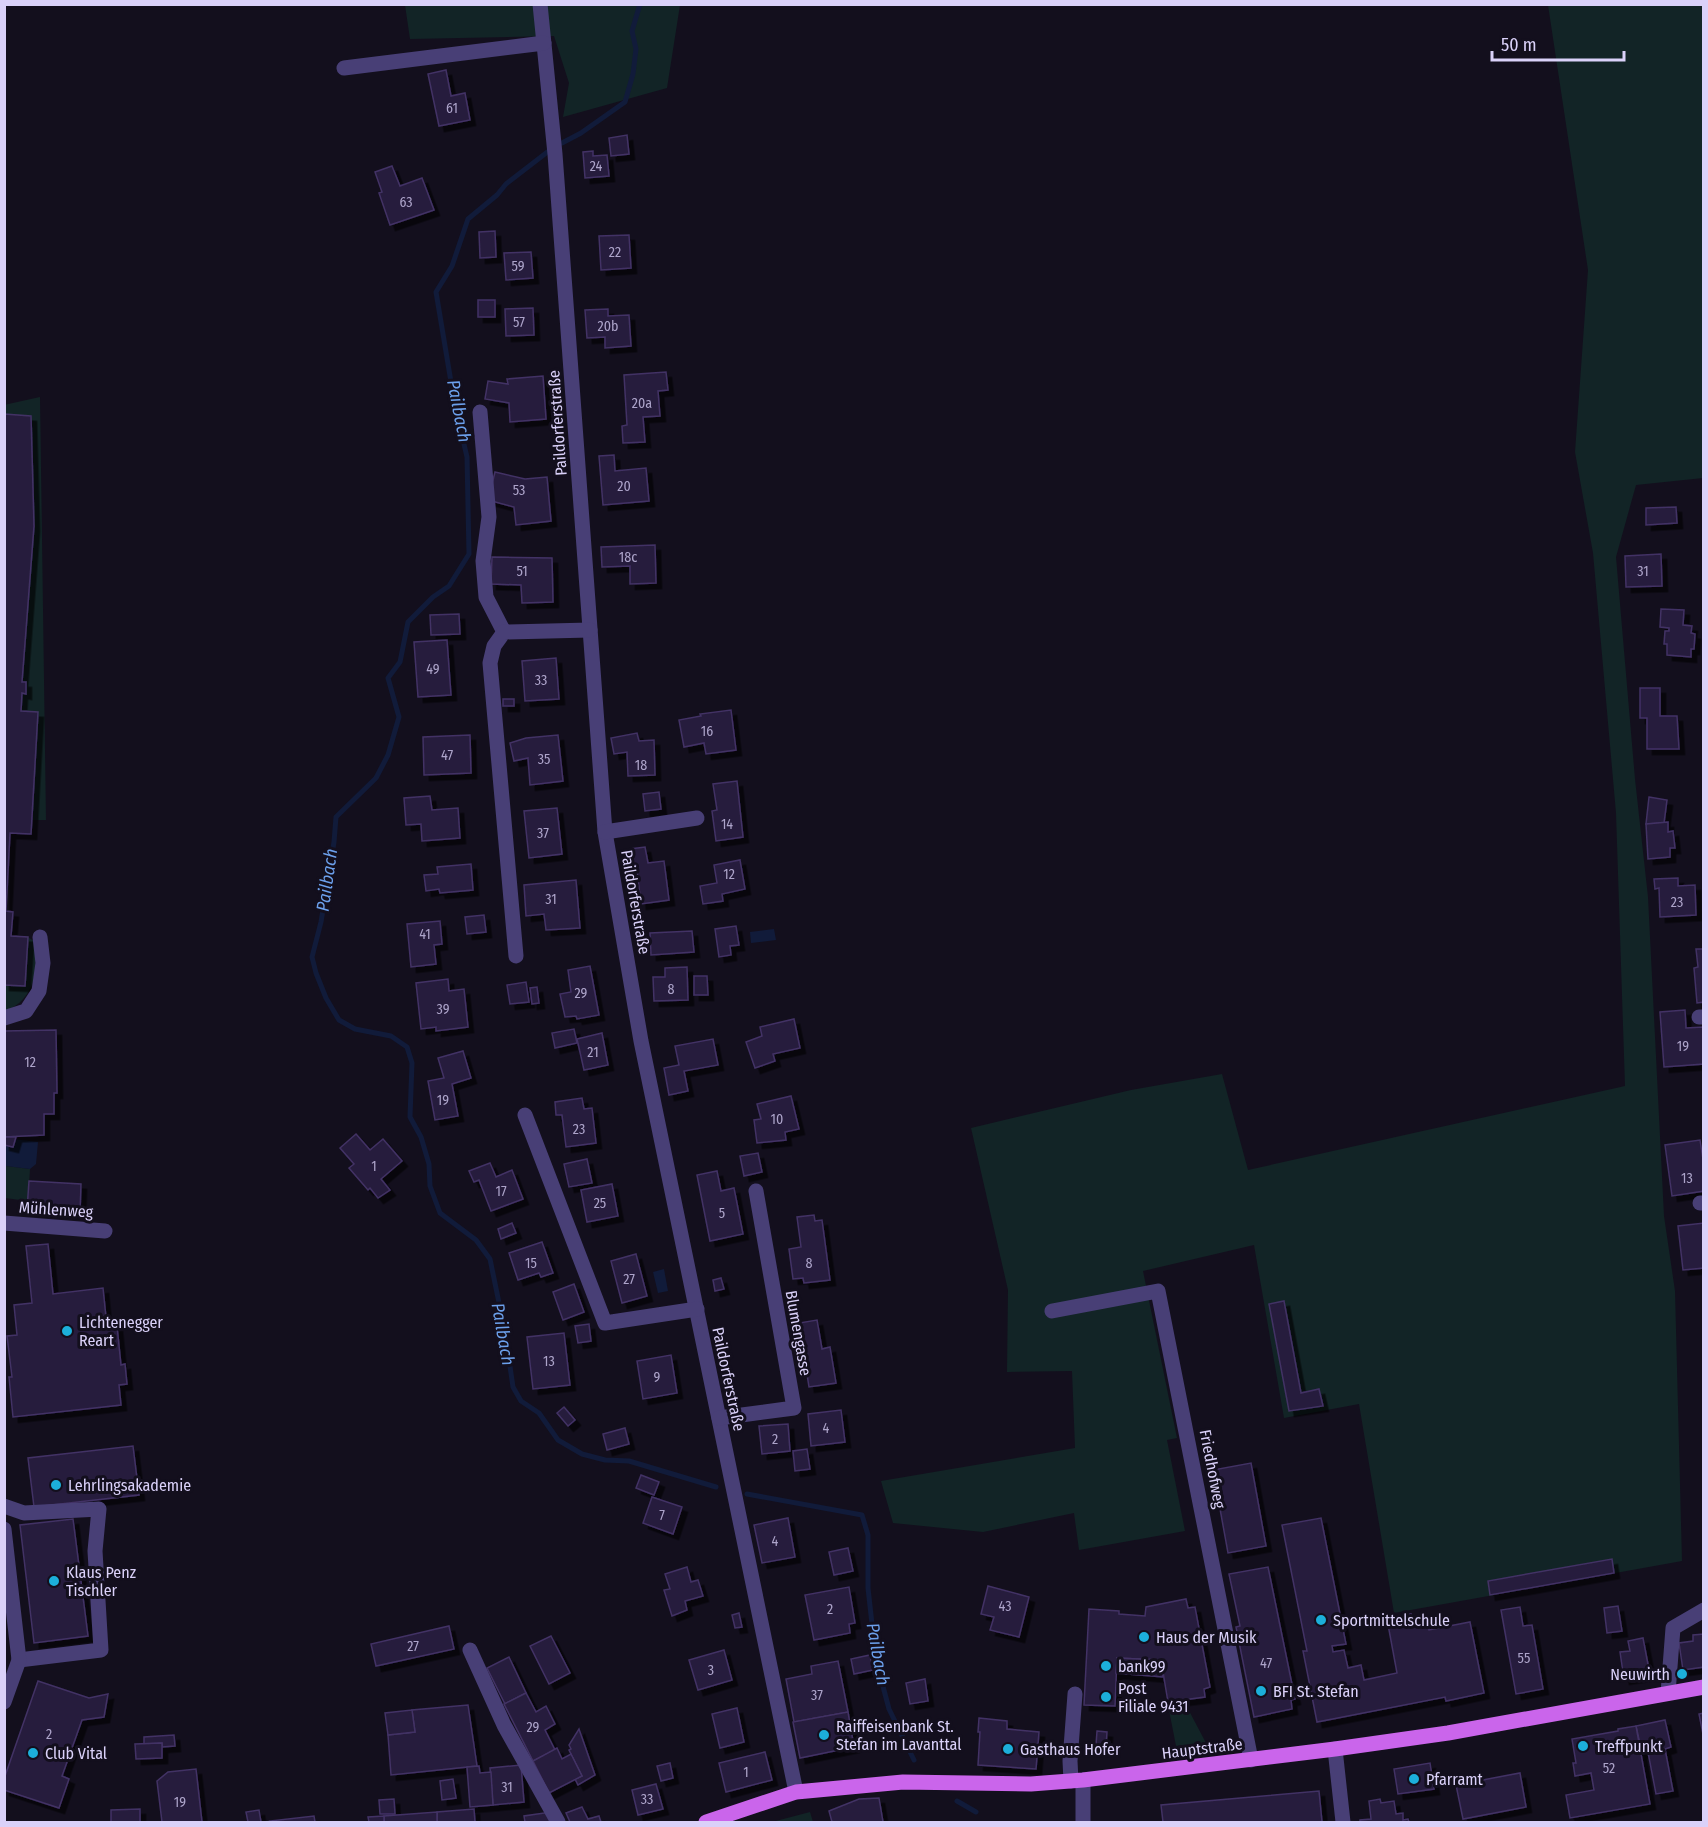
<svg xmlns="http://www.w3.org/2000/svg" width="1708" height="1827" font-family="'Fira Sans Condensed',sans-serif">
  <defs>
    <filter id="shadow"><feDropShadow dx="5.5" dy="5.5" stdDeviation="0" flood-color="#0009"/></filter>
  </defs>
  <rect width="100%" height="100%" fill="#130f1d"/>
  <g fill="#122426">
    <path d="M405 5H680L667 88 563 117 569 83 554 36 410 39Z"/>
    <path d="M1548 5H1703V478L1636 485 1616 557 1635 779 1648 897 1664 1216 1675 1291 1682 1561 1394 1613 1359 1404 1284 1418 1254 1245 1143 1271 1177 1438 1167 1440 1185 1531 1079 1550 1074 1513 983 1532 893 1523 881 1481 1075 1448 1072 1371 1007 1372 1008 1290 971 1128 1131 1090 1222 1074 1248 1170 1625 1086 1616 813 1593 553 1575 452 1588 270Z"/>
    <path d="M40 397 46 820H32L38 712 21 711 22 693H26V682H22L34 526 31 417 5 414 4 405Z"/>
    <path d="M28 937 35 942C38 970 35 1000 5 1011L4 985H25Z"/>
    <path d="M4 1164 7 1166 30 1169 28 1201 5 1198Z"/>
    <path d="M1187 1707 1206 1743 1176 1746 1169 1710Z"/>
    <path d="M810 1812 813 1822H772Z"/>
  </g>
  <g fill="#111b3a">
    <path d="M774 929 776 940 751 943 750 932Z"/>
    <path d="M5 1138 38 1142 36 1164 30 1169 6 1166 5 1164Z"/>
    <path d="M664 1269 668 1291 658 1293 653 1272Z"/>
  </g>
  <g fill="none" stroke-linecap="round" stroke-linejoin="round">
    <g stroke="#111b3a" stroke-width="5">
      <path d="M562 143 581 133 625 102 633 74 636 49 632 31 640 4"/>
      <path d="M550 150 506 184 497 195 468 219 452 266 436 292 455 406 467 457 469 554 449 586 433 597 408 622 400 662 388 678 399 717 388 755 376 778 336 817 334 842 321 922 312 957 316 973 326 998 339 1020 355 1029 391 1036 407 1047 412 1063 410 1117 421 1137 429 1164 430 1186 440 1213 476 1240 490 1259 505 1332 513 1387 521 1401 539 1413 558 1440 582 1454 605 1460 629 1461 716 1487"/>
      <path d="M747 1494 862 1515 868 1535V1588L876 1660 889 1709 914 1760"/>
      <path d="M957 1801 976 1812"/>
    </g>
  </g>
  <g fill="#271d3c" stroke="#423265" stroke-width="1.5" filter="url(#shadow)">
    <path d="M446 70 451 96 465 93 470 120 439 126 428 74Z"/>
    <path d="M627 135 629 154 611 156 609 138Z"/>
    <path d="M593 151V156L607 155 609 176 585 178 583 152Z"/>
    <path d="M392 166 400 186 422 178 434 210 390 225 379 193 382 192 375 172Z"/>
    <path d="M495 231 496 257 480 258 479 232Z"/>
    <path d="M629 235 631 268 601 270 599 236Z"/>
    <path d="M531 252 533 278 506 280 504 253Z"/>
    <rect x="478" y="300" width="17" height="17"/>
    <path d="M533 308 534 335 506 336 505 309Z"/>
    <path d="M608 309V316L629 315 631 346 605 348V337L587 338 585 310Z"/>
    <path d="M666 372 668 390 658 391 660 416 643 417 645 442 623 443 622 426 627 425 624 375Z"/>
    <path d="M543 376 546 419 510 422 509 403 485 399 488 381 508 384 507 379Z"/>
    <path d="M4 414 31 416 34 526 22 682H26V694L22 693 21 711 38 712 31 834 10 833 6 911 13 912 11 936 28 937 25 986 4 985Z"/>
    <path d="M614 455 615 471 646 468 649 501 603 505 599 456Z"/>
    <path d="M495 472 525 479 547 477 551 521 516 525 514 507 488 500Z"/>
    <path d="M1676 507 1677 523 1646 525V508Z"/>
    <path d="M655 545 656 583 630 584V566L602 567 601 547Z"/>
    <path d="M1661 554 1662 586 1626 587 1625 556Z"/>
    <path d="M492 557 552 558 553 602 522 603 521 585 491 584Z"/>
    <path d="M1661 609 1684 610 1683 625 1692 626 1691 633 1695 634 1694 649H1691V657L1667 655V644H1664L1665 631H1669V628L1660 627Z"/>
    <path d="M459 614 460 634 431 635 430 615Z"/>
    <path d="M447 640 451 695 418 697 414 642Z"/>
    <path d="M556 658 559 699 525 701 522 661Z"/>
    <path d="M1640 688H1660V716H1677L1679 749H1647V718H1640Z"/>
    <rect x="503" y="699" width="11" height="7"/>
    <path d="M731 710 736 750 706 754 704 743 684 747 679 720 701 716 700 714Z"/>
    <path d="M637 733 639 741 654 740 655 775 628 776 627 752 614 754 611 738Z"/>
    <path d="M470 735 471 773 424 775 423 737Z"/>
    <path d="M558 735 563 781 530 785 528 758 514 761 510 743 526 738Z"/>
    <path d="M737 781 743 837 716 841 712 811 717 810 713 784Z"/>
    <path d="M659 792 661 809 645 811 643 794Z"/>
    <path d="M430 796 432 810 458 808 460 838 422 841 421 824 406 825 404 798Z"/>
    <path d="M1649 797 1667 800 1664 823 1646 824Z"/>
    <path d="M557 808 562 854 529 858 524 811Z"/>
    <path d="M1668 822V832L1673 831 1675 848H1670V857L1648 859 1646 824Z"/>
    <path d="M645 847 648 863 664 861 669 900 641 904 637 871 633 872 630 849Z"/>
    <path d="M740 860 745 889 722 894 723 901 703 904 700 886 717 883 714 865Z"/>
    <path d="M471 864 473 890 440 893 439 889 426 891 424 875 438 874 437 867Z"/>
    <path d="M1678 878V886L1695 885 1696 915 1660 917 1659 888 1655 889 1654 879Z"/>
    <path d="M576 880 580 928 546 930 544 914 526 916 524 885Z"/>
    <path d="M484 915 486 932 467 934 465 917Z"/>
    <path d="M440 921 442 944 434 945 436 964 411 967 407 924Z"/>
    <path d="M736 926 739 945 730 946 731 955 719 957 715 929Z"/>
    <path d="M692 931 694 952 651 955 650 933Z"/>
    <path d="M1696 949H1704V1002L1697 1003 1694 968 1698 967Z"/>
    <path d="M590 966 599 1015 577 1019 576 1016 565 1017 560 994 571 992 568 970Z"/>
    <path d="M687 967 688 1000 654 1001 653 977H665V968Z"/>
    <path d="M694 976H707L708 995H694Z"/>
    <path d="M448 979 449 991 464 989 468 1027 436 1031V1027L421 1029 416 983Z"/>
    <path d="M526 982 529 1002 510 1004 507 985Z"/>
    <path d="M537 987 539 1003 532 1004 530 988Z"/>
    <path d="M1685 1010 1686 1028 1704 1027V1064L1664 1067 1660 1012Z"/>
    <path d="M794 1019 800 1048 773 1054 775 1061 755 1068 746 1042 762 1036 760 1027Z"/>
    <path d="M574 1029 577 1043 555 1048 552 1033Z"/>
    <path d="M56 1030 57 1093H54V1114H44V1135L4 1137V1031Z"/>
    <path d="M602 1033 608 1065 584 1070 577 1039Z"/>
    <path d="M713 1039 718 1065 684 1071 688 1091 669 1095 664 1068 679 1065 675 1046Z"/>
    <path d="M463 1051 471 1078 452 1084 458 1116 435 1120 428 1081 444 1078 438 1058Z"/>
    <path d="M791 1096 799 1129 785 1132 786 1140 757 1143 754 1120 761 1119 757 1104Z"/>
    <path d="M582 1098 584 1109 592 1108 596 1143 566 1147 562 1115H556L555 1102Z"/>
    <path d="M356 1134 370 1150 383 1139 402 1161 381 1179 390 1190 378 1198 370 1188 368 1190 349 1168 354 1164 340 1148Z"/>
    <path d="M4 1137H16L13 1147 4 1145Z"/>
    <path d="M1700 1140 1704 1166V1191L1672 1196 1665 1145Z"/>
    <path d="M758 1153 762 1172 744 1176 740 1156Z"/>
    <path d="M587 1159 592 1183 569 1187 564 1164Z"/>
    <path d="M490 1163 496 1177 512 1170 523 1199 491 1211 479 1180 474 1182 469 1171Z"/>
    <path d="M717 1171 721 1191 734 1188 743 1234 710 1241 697 1175Z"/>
    <path d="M29 1181 81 1184 80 1213 27 1210Z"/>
    <path d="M612 1184 618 1216 587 1222 581 1190Z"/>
    <path d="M814 1215 815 1221 822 1220 830 1280 804 1283 803 1278 793 1279 789 1249 801 1247 797 1217Z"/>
    <path d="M512 1223 516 1233 501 1239 498 1229Z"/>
    <path d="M1704 1223V1268L1683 1270 1678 1226Z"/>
    <path d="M542 1242 553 1273 541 1277 539 1273 518 1280 509 1253Z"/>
    <path d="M48 1244 53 1294 103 1288 107 1327 117 1326 121 1365 125 1364 127 1384 119 1385 121 1405 13 1417 9 1377H12L7 1336 17 1335 14 1305 32 1303 26 1246Z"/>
    <path d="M636 1254 647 1296 622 1303 611 1261Z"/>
    <path d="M721 1278 724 1289 715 1291 713 1280Z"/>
    <path d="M574 1284 584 1312 563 1320 553 1292Z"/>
    <path d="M1284 1301 1301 1393 1319 1389 1323 1406 1289 1411 1269 1304Z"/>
    <path d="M817 1320 822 1349 830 1347 836 1383 809 1387 799 1323Z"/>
    <path d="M589 1324 591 1341 578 1343 575 1326Z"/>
    <path d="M564 1333 570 1385 533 1389 527 1337Z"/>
    <path d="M671 1355 677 1393 643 1399 637 1361Z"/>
    <path d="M564 1407 575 1420 568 1426 557 1413Z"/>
    <path d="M841 1410 845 1442 811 1446 808 1414Z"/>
    <path d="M788 1424 790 1451 762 1454 759 1426Z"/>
    <path d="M625 1428 629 1444 607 1450 603 1434Z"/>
    <path d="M133 1446 139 1495 34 1507 28 1458Z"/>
    <path d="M807 1449 810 1469 795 1471 793 1451Z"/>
    <path d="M1251 1463 1266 1546 1228 1553 1213 1470Z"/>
    <path d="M641 1475 659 1482 654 1495 636 1488Z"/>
    <path d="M652 1497 682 1507 673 1534 643 1523Z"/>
    <path d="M788 1518 795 1557 762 1563 754 1525Z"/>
    <path d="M1321 1518 1346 1644 1332 1646 1333 1652 1344 1650 1348 1668 1361 1665 1364 1680 1397 1673 1387 1619 1411 1614 1412 1621 1426 1618 1429 1630 1470 1622 1484 1693 1446 1701 1445 1697 1317 1722 1303 1651H1307L1282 1525Z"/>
    <path d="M73 1519 88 1636 34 1643 20 1525Z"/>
    <path d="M848 1548 853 1571 834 1575 829 1552Z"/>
    <path d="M1612 1559 1614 1573 1490 1595 1488 1581Z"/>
    <path d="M687 1567 691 1582 698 1580 703 1596 685 1601 687 1610 672 1616 664 1590 670 1589 665 1574Z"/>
    <path d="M1268 1567 1295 1699 1291 1700 1292 1709 1254 1717 1236 1627 1240 1626 1229 1574Z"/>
    <path d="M988 1586 1029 1597 1019 1637 990 1630 994 1617 981 1614Z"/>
    <path d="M849 1587 855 1623 849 1624 850 1633 814 1640 805 1595Z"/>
    <path d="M1186 1599 1188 1608 1195 1607 1210 1687 1204 1689 1205 1697 1168 1702 1161 1660 1117 1658 1115 1706 1084 1705 1089 1609 1119 1611V1614L1145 1616 1146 1607Z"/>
    <path d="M1618 1606 1622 1631 1607 1633 1604 1608Z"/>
    <path d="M1520 1607 1523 1626 1532 1625 1543 1689 1516 1694 1501 1610Z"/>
    <path d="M739 1613 742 1627 735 1628 732 1615Z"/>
    <path d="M449 1626 454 1649 376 1666 371 1644Z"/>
    <path d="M1704 1634V1667L1683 1670 1679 1643 1693 1641V1635Z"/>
    <path d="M551 1636 570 1673 549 1684 530 1646Z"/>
    <path d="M1643 1638 1650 1675 1624 1679 1620 1652 1630 1651 1628 1641Z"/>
    <path d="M724 1650 732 1680 698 1690 689 1660Z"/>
    <path d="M870 1655 873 1670 854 1674 851 1659Z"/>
    <path d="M509 1657 526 1693 505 1704 487 1668Z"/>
    <path d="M1117 1658 1161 1660 1163 1677 1116 1673Z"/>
    <path d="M838 1661 848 1712 794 1722 786 1679 812 1674 811 1666Z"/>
    <path d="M925 1679 928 1701 910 1704 906 1683Z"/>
    <path d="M38 1681 89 1698 108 1694 104 1717 82 1720 62 1776 69 1779 59 1808 4 1790V1779Z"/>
    <path d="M526 1693 536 1712 546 1706 555 1724 545 1730 555 1750 533 1761 504 1704Z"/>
    <path d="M468 1705 477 1766 391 1775 388 1735 415 1732 412 1710Z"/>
    <path d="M737 1708 744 1742 720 1748 712 1714Z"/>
    <path d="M412 1710 415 1732 388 1735 385 1713Z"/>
    <path d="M848 1712 854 1747 800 1758 793 1722Z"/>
    <path d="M1704 1713V1739L1699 1714Z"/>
    <path d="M979 1718 1007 1721V1729L1039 1732 1036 1769 978 1765 980 1732H978Z"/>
    <path d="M1665 1720 1671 1747 1665 1749 1673 1791 1656 1794 1648 1752 1642 1753 1636 1726Z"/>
    <path d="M1636 1726 1650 1804 1570 1818 1566 1795 1594 1790 1591 1773 1575 1776 1573 1763H1576L1572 1739 1618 1731V1729Z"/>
    <path d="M579 1729 595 1775 578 1785 575 1779 582 1776 569 1750 571 1749 569 1745Z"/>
    <path d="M1097 1731 1107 1732 1106 1746 1096 1745Z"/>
    <path d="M174 1735 175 1746 162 1747V1743L144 1744V1737Z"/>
    <path d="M162 1743V1758L136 1759 135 1744Z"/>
    <path d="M557 1748 562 1759 571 1754 582 1776 549 1793 533 1761Z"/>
    <path d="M765 1752 772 1780 726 1792 719 1763Z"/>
    <path d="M670 1763 673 1778 661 1781 657 1766Z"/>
    <path d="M1430 1763 1434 1789 1398 1794 1394 1769Z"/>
    <path d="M521 1765 524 1802 493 1805 490 1768Z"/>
    <path d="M479 1766 480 1773 491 1772 493 1805 470 1807 467 1767Z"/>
    <path d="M196 1769 202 1822H162L157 1781 168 1772Z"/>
    <path d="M1520 1773 1526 1807 1463 1819 1456 1785Z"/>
    <path d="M453 1779 456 1798 442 1800 440 1781Z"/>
    <path d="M656 1784 663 1809 638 1815 632 1790Z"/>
    <path d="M1319 1791 1322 1822H1163L1161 1805Z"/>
    <path d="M879 1798 883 1822H832L829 1811 859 1799Z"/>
    <path d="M394 1799 395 1814H380L379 1800Z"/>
    <path d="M1380 1799 1381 1803 1394 1801 1396 1814 1403 1813V1820L1408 1819 1409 1822H1360V1820L1371 1819 1369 1801Z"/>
    <path d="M582 1807 588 1819 599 1816 601 1822H570L566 1813Z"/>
    <path d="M140 1809V1822H111V1810Z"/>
    <path d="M474 1809 475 1822H437V1812Z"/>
    <path d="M259 1810 261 1822H248L246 1812Z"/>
    <path d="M437 1812V1822H384V1816Z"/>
    <path d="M551 1812 552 1822H525L524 1816Z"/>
    <path d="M314 1816 315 1822H271L270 1821Z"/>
    <path d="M384 1816V1822H369L368 1817Z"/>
  </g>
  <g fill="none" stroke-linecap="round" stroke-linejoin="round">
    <g stroke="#483f76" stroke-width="15">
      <path d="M540 4 555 154 605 832 641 1041 796 1792"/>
      <path d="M344 68 544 43"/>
      <path d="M480 412 489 517 483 561 486 597 504 632"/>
      <path d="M605 832 697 818"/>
      <path d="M516 956 490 663 494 646 504 632 590 630"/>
      <path d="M1699 1017H1704"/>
      <path d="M4 1018 26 1011 39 991 43 963 40 937"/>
      <path d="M525 1115 605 1323 697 1309"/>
      <path d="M1700 1203H1704"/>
      <path d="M4 1223 105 1231"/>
      <path d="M1052 1311 1158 1291 1251 1760"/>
      <path d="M719 1418 794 1408 756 1191"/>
      <path d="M4 1506 24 1513 99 1509 95 1551 101 1650 19 1660"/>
      <path d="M4 1529 19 1660 4 1702"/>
      <path d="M470 1650 504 1725 558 1822"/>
      <path d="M1668 1693 1673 1628 1704 1610"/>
      <path d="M1335 1749 1343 1822"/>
      <path d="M1083 1780V1822"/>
      <path d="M1071 1781 1070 1761 1075 1694"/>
    </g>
    <path stroke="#ca65eb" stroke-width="15" d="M706 1822 796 1792 807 1791 903 1782 1031 1784 1083 1780 1335 1749 1448 1733 1704 1687"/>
  </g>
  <g fill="#1cafda" stroke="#130f1d" stroke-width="2">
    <circle cx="67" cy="1331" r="6"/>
    <circle cx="56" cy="1485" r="6"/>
    <circle cx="54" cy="1581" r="6"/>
    <circle cx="1321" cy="1620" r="6"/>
    <circle cx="1144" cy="1637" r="6"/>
    <circle cx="1106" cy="1666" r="6"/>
    <circle cx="1682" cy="1674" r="6"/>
    <circle cx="1261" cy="1691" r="6"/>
    <circle cx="1106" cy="1697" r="6"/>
    <circle cx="824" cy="1735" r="6"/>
    <circle cx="1583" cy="1746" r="6"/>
    <circle cx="1008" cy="1749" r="6"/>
    <circle cx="33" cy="1753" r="6"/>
    <circle cx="1414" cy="1779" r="6"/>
  </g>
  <g text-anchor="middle" stroke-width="6" stroke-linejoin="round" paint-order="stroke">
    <g font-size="14" fill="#ada4ca">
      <text x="452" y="113">61</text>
      <text x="596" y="171">24</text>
      <text x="406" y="207">63</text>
      <text x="615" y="257">22</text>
      <text x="518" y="271">59</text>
      <text x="519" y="327">57</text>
      <text x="608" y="331">20b</text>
      <text x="642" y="408">20a</text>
      <text x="624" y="491">20</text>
      <text x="519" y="495">53</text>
      <text x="628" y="562">18c</text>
      <text x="522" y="576">51</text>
      <text x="1643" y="576">31</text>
      <text x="433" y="674">49</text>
      <text x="541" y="685">33</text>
      <text x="707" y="736">16</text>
      <text x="447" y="760">47</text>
      <text x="544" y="764">35</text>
      <text x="641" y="770">18</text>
      <text x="727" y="829">14</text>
      <text x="543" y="838">37</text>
      <text x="729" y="879">12</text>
      <text x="551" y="904">31</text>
      <text x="1677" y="907">23</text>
      <text x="425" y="939">41</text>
      <text x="671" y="994">8</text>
      <text x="581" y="998">29</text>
      <text x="443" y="1014">39</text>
      <text x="1683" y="1051">19</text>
      <text x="593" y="1057">21</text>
      <text x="30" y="1067">12</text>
      <text x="443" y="1105">19</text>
      <text x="777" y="1124">10</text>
      <text x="579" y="1134">23</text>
      <text x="374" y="1171">1</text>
      <text x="1687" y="1183">13</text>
      <text x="501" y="1196">17</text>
      <text x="600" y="1208">25</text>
      <text x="722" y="1218">5</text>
      <text x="531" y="1268">15</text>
      <text x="809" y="1268">8</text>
      <text x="629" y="1284">27</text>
      <text x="549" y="1366">13</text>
      <text x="657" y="1382">9</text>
      <text x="826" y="1433">4</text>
      <text x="775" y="1444">2</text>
      <text x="662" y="1520">7</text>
      <text x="775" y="1546">4</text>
      <text x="1005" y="1611">43</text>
      <text x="830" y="1614">2</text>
      <text x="413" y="1651">27</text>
      <text x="1524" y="1663">55</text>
      <text x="1266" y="1668">47</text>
      <text x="711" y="1675">3</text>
      <text x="817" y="1700">37</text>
      <text x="533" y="1732">29</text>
      <text x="49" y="1739">2</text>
      <text x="1609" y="1773">52</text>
      <text x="746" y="1777">1</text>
      <text x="507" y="1792">31</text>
      <text x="647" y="1804">33</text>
      <text x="180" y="1807">19</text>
    </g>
    <g font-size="16" fill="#dad1f9" stroke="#130f1d">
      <text transform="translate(557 423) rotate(-94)" y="6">Paildorferstraße</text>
      <text transform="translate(636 902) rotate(80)" y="6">Paildorferstraße</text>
      <text transform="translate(56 1209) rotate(4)" y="6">Mühlenweg</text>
      <text transform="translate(799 1333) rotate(80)" y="6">Blumengasse</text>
      <text transform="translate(729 1379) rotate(78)" y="6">Paildorferstraße</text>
      <text transform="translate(1213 1469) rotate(79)" y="6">Friedhofweg</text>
      <text transform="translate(1202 1748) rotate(-7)" y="6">Hauptstraße</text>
    </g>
    <g font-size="16" fill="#dad1f9" stroke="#130f1d" text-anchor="start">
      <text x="79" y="1328">Lichtenegger<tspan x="79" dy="18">Reart</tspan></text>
      <text x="68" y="1491">Lehrlingsakademie</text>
      <text x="66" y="1578">Klaus Penz<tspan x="66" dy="18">Tischler</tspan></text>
      <text x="1333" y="1626">Sportmittelschule</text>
      <text x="1156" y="1643">Haus der Musik</text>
      <text x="1118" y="1672">bank99</text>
      <text x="1670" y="1680" text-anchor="end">Neuwirth</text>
      <text x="1118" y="1694">Post<tspan x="1118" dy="18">Filiale 9431</tspan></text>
      <text x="1273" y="1697">BFI St. Stefan</text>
      <text x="836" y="1732">Raiffeisenbank St.<tspan x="836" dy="18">Stefan im Lavanttal</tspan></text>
      <text x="1595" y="1752">Treffpunkt</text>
      <text x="1020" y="1755">Gasthaus Hofer</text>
      <text x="45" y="1759">Club Vital</text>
      <text x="1426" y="1785">Pfarramt</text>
    </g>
    <g font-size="18" font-style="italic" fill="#6ca0ec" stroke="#130f1d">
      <text transform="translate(459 411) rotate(79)" y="6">Pailbach</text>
      <text transform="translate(327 880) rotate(-82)" y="6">Pailbach</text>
      <text transform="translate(503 1334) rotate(80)" y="6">Pailbach</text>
      <text transform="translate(878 1654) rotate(80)" y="6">Pailbach</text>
    </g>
  </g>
  <rect width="1708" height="1827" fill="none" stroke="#dad1f9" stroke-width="12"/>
  <path d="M1492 51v9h132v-9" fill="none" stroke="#dad1f9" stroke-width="3"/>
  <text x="1501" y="51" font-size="18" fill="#dad1f9" stroke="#130f1d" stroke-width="4.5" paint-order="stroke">50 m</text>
</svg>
